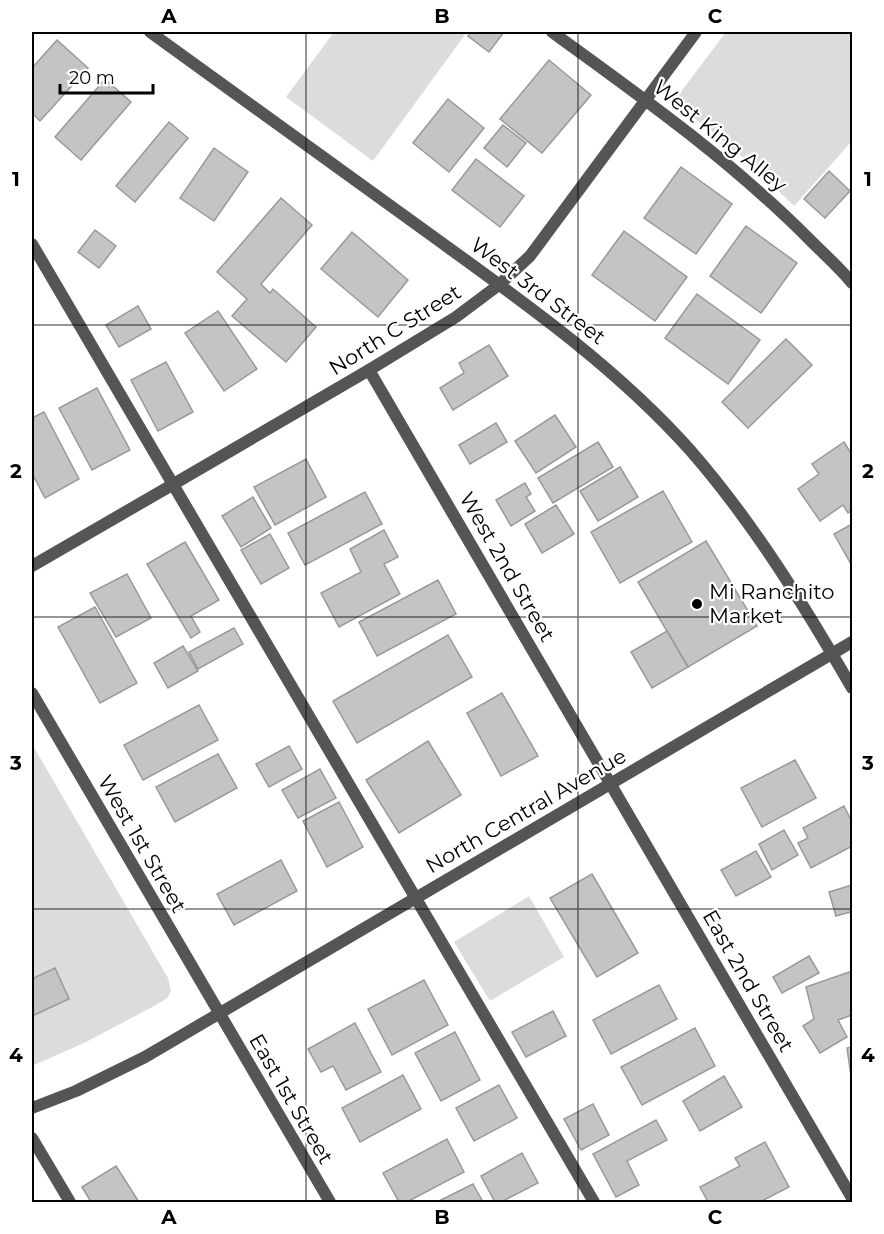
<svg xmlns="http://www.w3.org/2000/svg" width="884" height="1234" font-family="Montserrat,sans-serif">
  <rect width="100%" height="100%" fill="#fff"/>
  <g fill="#dcdcdc">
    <path d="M334 32H467L373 161 286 97Z"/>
    <path d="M726 32H852V141L794 206 747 161 674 101Z"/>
    <path d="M32 744 168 978 171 991 168 997 163 1001 141 1013 84 1043 32 1066Z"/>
    <path d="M529 896 564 957 490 1001 454 942Z"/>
  </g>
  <g fill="#c4c4c4" stroke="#999" stroke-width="1.5">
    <path d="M471 32H504L489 52 468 36Z"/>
    <path d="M57 40 88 68 40 121 32 113V68Z"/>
    <path d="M549 60 591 95 542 153 500 119Z"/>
    <path d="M105 79 131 102 81 160 55 137Z"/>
    <path d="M448 99 484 128 449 172 413 143Z"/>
    <path d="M169 122 188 138 135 202 116 186Z"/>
    <path d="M503 125 526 143 507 167 484 148Z"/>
    <path d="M214 148 248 172 214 221 180 198Z"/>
    <path d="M476 159 524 196 500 227 452 190Z"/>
    <path d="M681 167 732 204 696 254 644 218Z"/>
    <path d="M829 171 850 191 825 218 804 199Z"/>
    <path d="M281 198 312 225 261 284 270 293 273 289 316 327 286 362 232 316 247 299 217 272Z"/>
    <path d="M746 226 797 263 761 313 710 276Z"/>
    <path d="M95 230 116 246 99 268 78 252Z"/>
    <path d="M624 231 687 277 655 321 592 275Z"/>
    <path d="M352 232 408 280 378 317 321 269Z"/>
    <path d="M697 294 760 340 728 384 665 338Z"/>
    <path d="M138 306 151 329 119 347 106 325Z"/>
    <path d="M218 311 257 369 224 391 185 333Z"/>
    <path d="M786 339 812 365 748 428 722 402Z"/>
    <path d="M489 345 508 376 453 410 440 388 464 373 459 363Z"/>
    <path d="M166 362 193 412 158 431 131 380Z"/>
    <path d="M97 388 130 450 92 470 59 408Z"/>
    <path d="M44 412 79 479 45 498 32 473V418Z"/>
    <path d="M555 415 576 447 536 473 515 441Z"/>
    <path d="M496 423 507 442 470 464 459 445Z"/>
    <path d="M598 442 613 467 553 503 538 478Z"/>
    <path d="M844 442 852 455V510L848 513 843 505 820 521 798 489 819 474 812 464Z"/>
    <path d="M306 459 326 497 275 525 254 487Z"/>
    <path d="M620 467 638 497 598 521 580 491Z"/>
    <path d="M525 483 531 494 526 497 535 511 511 526 496 500Z"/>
    <path d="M663 491 692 542 620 583 591 532Z"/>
    <path d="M365 492 382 524 305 565 288 533Z"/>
    <path d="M253 497 271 528 241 547 222 516Z"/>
    <path d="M556 505 574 534 542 553 525 524Z"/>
    <path d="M852 524V566L834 534Z"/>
    <path d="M384 530 398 557 384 564 400 594 339 627 321 593 361 572 350 549Z"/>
    <path d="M270 534 289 568 261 584 241 550Z"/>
    <path d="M706 541 757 626 688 667 638 582Z"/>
    <path d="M185 542 219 600 191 616 200 632 191 638 147 564Z"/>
    <path d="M127 574 151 618 116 637 90 593Z"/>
    <path d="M438 580 456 614 377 656 359 622Z"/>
    <path d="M95 607 137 683 100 703 58 627Z"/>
    <path d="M234 628 243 644 198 669 189 652Z"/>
    <path d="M667 631 688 667 652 688 631 652Z"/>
    <path d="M448 635 472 677 357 743 333 701Z"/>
    <path d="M183 646 198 671 168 688 154 663Z"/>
    <path d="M502 693 538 756 501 776 467 713Z"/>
    <path d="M199 705 218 740 143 780 124 745Z"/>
    <path d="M428 741 461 795 399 833 366 780Z"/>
    <path d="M289 746 302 769 269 787 256 764Z"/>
    <path d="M218 754 237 788 175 822 156 787Z"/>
    <path d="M795 760 816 798 762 827 741 788Z"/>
    <path d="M320 769 336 798 298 818 282 790Z"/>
    <path d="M339 802 363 847 327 867 303 821Z"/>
    <path d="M844 806 852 822V846L811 868 798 843 808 838 803 828Z"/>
    <path d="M784 830 798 855 772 870 759 844Z"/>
    <path d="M756 851 771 877 736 896 721 870Z"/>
    <path d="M281 860 297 891 234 925 217 894Z"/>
    <path d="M592 874 638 953 597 977 550 898Z"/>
    <path d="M852 885V920L850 912 836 916 829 892Z"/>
    <path d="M809 956 819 973 782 993 773 977Z"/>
    <path d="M55 968 69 999 32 1016V979Z"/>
    <path d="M852 971V1015L838 1020 847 1037 820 1053 803 1026 814 1019 806 987Z"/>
    <path d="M424 980 448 1025 392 1055 368 1009Z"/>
    <path d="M659 985 677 1019 611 1054 593 1020Z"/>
    <path d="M553 1011 566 1036 526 1057 512 1032Z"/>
    <path d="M355 1023 381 1072 346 1090 333 1066 321 1072 308 1049Z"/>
    <path d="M695 1028 715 1066 642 1105 621 1067Z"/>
    <path d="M455 1032 480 1080 441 1101 415 1053Z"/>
    <path d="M852 1047V1083L847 1048Z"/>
    <path d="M403 1075 421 1109 360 1142 342 1108Z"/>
    <path d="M724 1076 742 1107 700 1131 683 1101Z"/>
    <path d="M499 1085 517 1118 474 1141 456 1108Z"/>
    <path d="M593 1104 609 1135 581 1150 564 1119Z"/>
    <path d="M656 1120 667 1140 627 1161 639 1185 616 1197 593 1154Z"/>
    <path d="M447 1139 464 1172 407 1202H399L383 1173Z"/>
    <path d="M765 1142 789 1187 760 1202H708L700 1187 740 1166 735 1158Z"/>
    <path d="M522 1153 538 1183 501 1202H495L481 1176Z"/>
    <path d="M116 1166 139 1202H91L82 1187Z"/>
    <path d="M473 1184 483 1202H437Z"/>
  </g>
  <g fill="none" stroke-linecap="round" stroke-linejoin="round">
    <g stroke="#555" stroke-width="12">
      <path d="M552 32C642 97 733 162 811 241 825 255 840 268 852 283"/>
      <path d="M32 244 594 1202"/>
      <path d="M32 1138 70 1202"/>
    </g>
    <g stroke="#555" stroke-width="12">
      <path d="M150 32C243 99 337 167 431 235 522 301 615 366 690 450 753 522 804 605 852 688"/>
      <path d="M369 370 852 1198"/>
      <path d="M32 566 172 485 369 370 456 317 500 284 530 256 696 32"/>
      <path d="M32 693 330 1202"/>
    </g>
    <path stroke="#555" stroke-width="12" d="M32 1108 76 1091 145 1057 852 642"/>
  </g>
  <path fill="none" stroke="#000" stroke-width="1.5" stroke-opacity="0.55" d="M306 32V1202M578 32V1202M32 325H852M32 617H852M32 909H852"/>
  <circle fill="#000" stroke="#fff" stroke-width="2" cx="697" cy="604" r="6"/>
  <g text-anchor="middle" stroke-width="4.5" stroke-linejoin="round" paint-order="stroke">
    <g font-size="21" fill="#000" stroke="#fff">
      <text transform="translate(720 136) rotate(39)" y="7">West King Alley</text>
      <text transform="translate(538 291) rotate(37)" y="7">West 3rd Street</text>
      <text transform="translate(395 330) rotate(-32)" y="7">North C Street</text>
      <text transform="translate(507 567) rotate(60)" y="7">West 2nd Street</text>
      <text transform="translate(526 811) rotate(-30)" y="7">North Central Avenue</text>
      <text transform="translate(142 844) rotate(60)" y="7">West 1st Street</text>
      <text transform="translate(748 981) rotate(60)" y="7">East 2nd Street</text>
      <text transform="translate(291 1099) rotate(60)" y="7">East 1st Street</text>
    </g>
    <g font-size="21" fill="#000" stroke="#fff" text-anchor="start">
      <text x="709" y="599">Mi Ranchito<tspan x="709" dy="24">Market</tspan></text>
    </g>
  </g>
  <rect width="884" height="1234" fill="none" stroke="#ffffff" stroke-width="66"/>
  <path d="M60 84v9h93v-9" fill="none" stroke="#000000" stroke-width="3"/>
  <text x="69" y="84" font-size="18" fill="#000000" stroke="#ffffff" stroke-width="4.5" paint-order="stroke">20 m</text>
  <rect x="33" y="33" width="818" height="1168" fill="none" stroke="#000" stroke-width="2"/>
  <g font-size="20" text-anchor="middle" font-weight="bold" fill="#000">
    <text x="169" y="23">A</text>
    <text x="442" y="23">B</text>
    <text x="715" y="23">C</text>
    <text x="16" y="186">1</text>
    <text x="868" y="186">1</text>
    <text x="16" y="478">2</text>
    <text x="868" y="478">2</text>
    <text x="16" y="770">3</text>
    <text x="868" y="770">3</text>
    <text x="16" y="1062">4</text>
    <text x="868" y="1062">4</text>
    <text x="169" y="1224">A</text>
    <text x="442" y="1224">B</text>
    <text x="715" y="1224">C</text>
  </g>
</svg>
